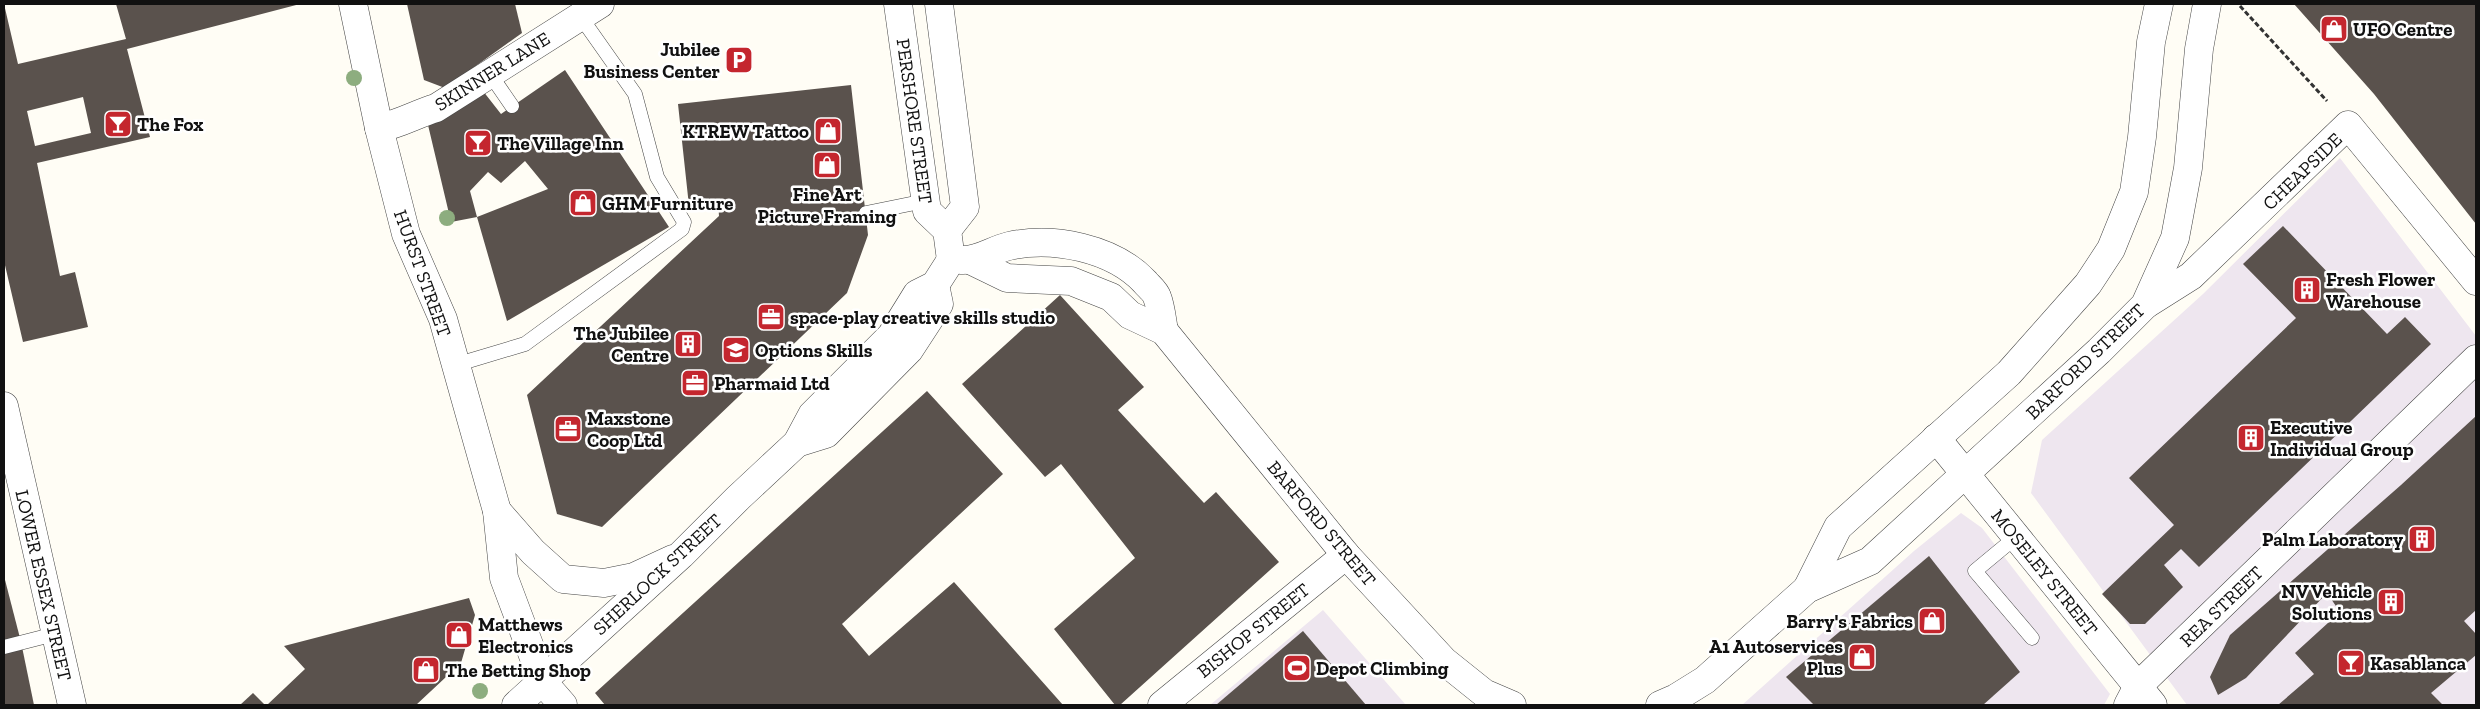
<svg xmlns="http://www.w3.org/2000/svg" width="2480" height="709" font-family="'Zilla Slab',serif">
  <rect width="100%" height="100%" fill="#fffdf5"/>
  <g fill="#eee6ef">
    <path d="M2340 158 2476 336V705H2187L2031 493 2042 440 2203 294Z"/>
    <path d="M1961 513 1982 528 2110 694 2104 705H1742L1914 551Z"/>
    <path d="M1323 610 1406 705H1210Z"/>
  </g>
  <g fill="#5a524d" fill-rule="evenodd">
    <path d="M4 4 18 64 126 39 116 4H300L127 49 150 137 37 163 60 276 75 272 88 327 23 342 4 261ZM83 97 91 133 35 146 27 111Z"/>
    <path d="M407 4H515L522 33 445 88 424 80Z"/>
    <path d="M2294 4H2476V224L2374 94Z"/>
    <path d="M565 70 669 227 507 321 477 217 548 189 525 161 501 183 488 172 470 191 477 217 451 222 428 125 483 91 501 114Z"/>
    <path d="M851 85 868 235 847 293 602 527 557 514 527 395 719 216 718 202 689 206 678 104Z"/>
    <path d="M2283 226 2387 334 2405 317 2431 344 2199 567 2181 549 2164 565 2183 587 2145 624H2130L2102 594 2174 525 2129 478 2296 318 2243 264Z"/>
    <path d="M1060 295 1144 387 1118 410 1204 503 1216 492 1279 562 1120 705H1115L1054 629 1135 558 1061 464 1045 477 962 384Z"/>
    <path d="M927 391 1003 474 842 624 869 656 954 582 1063 705H605L595 693Z"/>
    <path d="M2476 416V610L2464 621 2476 634V655L2431 693 2443 705H2278L2314 674 2295 653 2340 612 2327 593 2246 678 2218 695 2210 677 2230 635 2401 485Z"/>
    <path d="M1929 556 2020 672 1983 705H1814L1786 677Z"/>
    <path d="M4 576 21 642 34 705H4Z"/>
    <path d="M469 598 475 615 461 663 416 705H267L305 669 284 646Z"/>
    <path d="M1303 631 1366 705H1216Z"/>
    <path d="M253 693 265 705H240Z"/>
  </g>
  <g fill="none" stroke-linecap="round" stroke-linejoin="round">
    <defs>
      <g id="service">
        <path d="M490 74 512 106"/>
        <path d="M866 213 925 201"/>
        <path d="M455 365 525 344 682 229 684 222 657 177 635 94 580 16"/>
        <path d="M2016 537 1975 571 2032 638"/>
        <path d="M4 647 55 634"/>
      </g>
      <g id="minor">
        <path d="M353 4 379 128 406 234 443 319 497 511 504 578 543 682 563 705"/>
        <path d="M379 128C400 124 416 114 436 108L600 4"/>
        <path d="M2145 305 2191 276 2348 125 2476 281"/>
        <path d="M4 406 72 705"/>
        <path d="M1936 438 2153 705"/>
        <path d="M497 511 533 552 563 579 604 583 634 577 673 559"/>
        <path d="M1162 705 1346 555"/>
        <path d="M2128 705 2138 686 2476 359"/>
      </g>
      <g id="tertiary">
        <path d="M898 4 927 211 947 230 951 260"/>
        <path d="M939 4 965 207 947 230"/>
        <path d="M961 260C979 261 992 250 1009 246 1053 236 1113 248 1145 282 1148 286 1155 291 1157 297 1161 307 1162 320 1164 331"/>
        <path d="M972 261 1007 278 1071 281 1111 297 1130 315 1164 331 1346 555 1444 661 1484 693 1512 705"/>
        <path d="M797 443 826 434 909 350 939 304 935 285"/>
        <path d="M1807 589 1838 527 2009 373 2088 284 2111 249 2134 192 2142 137 2151 42 2159 4"/>
        <path d="M516 705 681 555 738 498 797 443 812 415 891 336 917 294 935 285 951 260"/>
        <path d="M1660 705 1676 698 1705 680 1807 589 1870 561 2099 351 2145 305 2175 238 2188 168 2199 49 2207 4"/>
      </g>
    </defs>
    <use href="#service" stroke="#444" stroke-width="15"/>
    <use href="#minor" stroke="#444" stroke-width="29"/>
    <use href="#tertiary" stroke="#444" stroke-width="29"/>
    <path stroke="#333" stroke-width="3" stroke-dasharray="5 2.5" stroke-linecap="butt" d="M2240 6 2327 101"/>
    <use href="#service" stroke="#fff" stroke-width="14"/>
    <use href="#minor" stroke="#fff" stroke-width="28"/>
    <use href="#tertiary" stroke="#fff" stroke-width="28"/>
  </g>
  <g fill="#8dad7f">
    <circle cx="354" cy="78" r="8"/>
    <circle cx="447" cy="218" r="8"/>
    <circle cx="480" cy="691" r="8"/>
  </g>
  <defs>
    <symbol id="shop-square" viewBox="-11 -11 22 22"><rect x="-9" y="-9" width="18" height="18" rx="4" fill="#c4262e" stroke="#fff"/><path d="M-5-2.5h2.3a2.7 3.5 0 0 1 5.4 0H5L5.5 6h-11ZM-1.5-2.5h3a1.5 2.3 0 0 0-3 0Z" fill="#fff"/></symbol>
    <symbol id="parking-square" viewBox="-11 -11 22 22"><rect x="-9" y="-9" width="18" height="18" rx="4" fill="#c4262e" stroke="#fff"/><path d="M-3.5-5.5H1a3.5 3.5 0 0 1 0 7H-1V5.5H-3.5ZM-1-3.4V-.6H.8a1.4 1.4 0 0 0 0-2.8Z" fill="#fff"/></symbol>
    <symbol id="bar-square" viewBox="-11 -11 22 22"><rect x="-9" y="-9" width="18" height="18" rx="4" fill="#c4262e" stroke="#fff"/><path d="M-6-5H6L.8 .8V4.5H3.5V6h-7V4.5H-.8V.8Z" fill="#fff"/></symbol>
    <symbol id="building-square" viewBox="-11 -11 22 22"><rect x="-9" y="-9" width="18" height="18" rx="4" fill="#c4262e" stroke="#fff"/><path d="M-4-6H4V6H1V3H-1V6H-4ZM-2.5-4.3h1.7v1.8h-1.7ZM.8-4.3h1.7v1.8H.8ZM-2.5-1h1.7V.8h-1.7ZM.8-1h1.7V.8H.8Z" fill="#fff"/></symbol>
    <symbol id="office-square" viewBox="-11 -11 22 22"><rect x="-9" y="-9" width="18" height="18" rx="4" fill="#c4262e" stroke="#fff"/><path d="M-6-3h4V-5.5h4V-3h4V5H-6ZM-1-4.5V-3h2v-1.5ZM-6 0V1H6V0Z" fill="#fff"/></symbol>
    <symbol id="school-square" viewBox="-11 -11 22 22"><rect x="-9" y="-9" width="18" height="18" rx="4" fill="#c4262e" stroke="#fff"/><path d="M0-5L7-2L0 1L-7-2ZM-4 1L0 2.5L4 1V4Q0 6-4 4Z" fill="#fff"/></symbol>
    <symbol id="stadium-square" viewBox="-11 -11 22 22"><rect x="-9" y="-9" width="18" height="18" rx="4" fill="#c4262e" stroke="#fff"/><path d="M0-5a6.5 5 0 1 0 0 10a6.5 5 0 1 0 0-10ZM-3.5-1.8h7v3.6h-7Z" fill="#fff"/></symbol>
  </defs>
  <g fill-rule="evenodd">
    <use href="#shop-square" x="2318" y="13" width="32" height="32"/>
    <use href="#parking-square" x="723" y="44" width="32" height="32"/>
    <use href="#bar-square" x="102" y="108" width="32" height="32"/>
    <use href="#shop-square" x="812" y="115" width="32" height="32"/>
    <use href="#bar-square" x="462" y="127" width="32" height="32"/>
    <use href="#shop-square" x="811" y="149" width="32" height="32"/>
    <use href="#shop-square" x="567" y="187" width="32" height="32"/>
    <use href="#building-square" x="2291" y="274" width="32" height="32"/>
    <use href="#office-square" x="755" y="301" width="32" height="32"/>
    <use href="#building-square" x="672" y="328" width="32" height="32"/>
    <use href="#school-square" x="720" y="334" width="32" height="32"/>
    <use href="#office-square" x="679" y="367" width="32" height="32"/>
    <use href="#office-square" x="552" y="413" width="32" height="32"/>
    <use href="#building-square" x="2235" y="422" width="32" height="32"/>
    <use href="#building-square" x="2406" y="523" width="32" height="32"/>
    <use href="#building-square" x="2375" y="586" width="32" height="32"/>
    <use href="#shop-square" x="1916" y="605" width="32" height="32"/>
    <use href="#shop-square" x="443" y="619" width="32" height="32"/>
    <use href="#shop-square" x="1846" y="641" width="32" height="32"/>
    <use href="#bar-square" x="2335" y="647" width="32" height="32"/>
    <use href="#stadium-square" x="1281" y="652" width="32" height="32"/>
    <use href="#shop-square" x="410" y="654" width="32" height="32"/>
  </g>
  <g text-anchor="middle" stroke-width="5" stroke-linejoin="round" paint-order="stroke">
    <g font-size="19" font-weight="bold" fill="#111" stroke="#fff" text-anchor="start">
      <text x="2353" y="36">UFO Centre</text>
      <text x="720" y="56" text-anchor="end">Jubilee<tspan x="720" dy="22">Business Center</tspan></text>
      <text x="137" y="131">The Fox</text>
      <text x="809" y="138" text-anchor="end">KTREW Tattoo</text>
      <text x="497" y="150">The Village Inn</text>
      <text x="827" y="201" text-anchor="middle">Fine Art<tspan x="827" dy="22">Picture Framing</tspan></text>
      <text x="602" y="210">GHM Furniture</text>
      <text x="2326" y="286">Fresh Flower<tspan x="2326" dy="22">Warehouse</tspan></text>
      <text x="790" y="324">space-play creative skills studio</text>
      <text x="669" y="340" text-anchor="end">The Jubilee<tspan x="669" dy="22">Centre</tspan></text>
      <text x="755" y="357">Options Skills</text>
      <text x="714" y="390">Pharmaid Ltd</text>
      <text x="587" y="425">Maxstone<tspan x="587" dy="22">Coop Ltd</tspan></text>
      <text x="2270" y="434">Executive<tspan x="2270" dy="22">Individual Group</tspan></text>
      <text x="2403" y="546" text-anchor="end">Palm Laboratory</text>
      <text x="2372" y="598" text-anchor="end">NV Vehicle<tspan x="2372" dy="22">Solutions</tspan></text>
      <text x="1913" y="628" text-anchor="end">Barry's Fabrics</text>
      <text x="478" y="631">Matthews<tspan x="478" dy="22">Electronics</tspan></text>
      <text x="1843" y="653" text-anchor="end">A1 Autoservices<tspan x="1843" dy="22">Plus</tspan></text>
      <text x="2370" y="670">Kasablanca</text>
      <text x="1316" y="675">Depot Climbing</text>
      <text x="445" y="677">The Betting Shop</text>
    </g>
    <g font-size="19" fill="#111" stroke="#fff">
      <text transform="translate(492 71) rotate(-32)" y="7">SKINNER LANE</text>
      <text transform="translate(915 121) rotate(82)" y="7">PERSHORE STREET</text>
      <text transform="translate(2302 171) rotate(-44)" y="7">CHEAPSIDE</text>
      <text transform="translate(423 273) rotate(70)" y="7">HURST STREET</text>
      <text transform="translate(2085 361) rotate(-44)" y="7">BARFORD STREET</text>
      <text transform="translate(1322 523) rotate(50)" y="7">BARFORD STREET</text>
      <text transform="translate(2045 572) rotate(51)" y="7">MOSELEY STREET</text>
      <text transform="translate(657 574) rotate(-43)" y="7">SHERLOCK STREET</text>
      <text transform="translate(44 585) rotate(77)" y="7">LOWER ESSEX STREET</text>
      <text transform="translate(2221 606) rotate(-44)" y="7">REA STREET</text>
      <text transform="translate(1253 630) rotate(-39)" y="7">BISHOP STREET</text>
    </g>
  </g>
  <rect width="2480" height="709" fill="none" stroke="#111111" stroke-width="10"/>
</svg>
